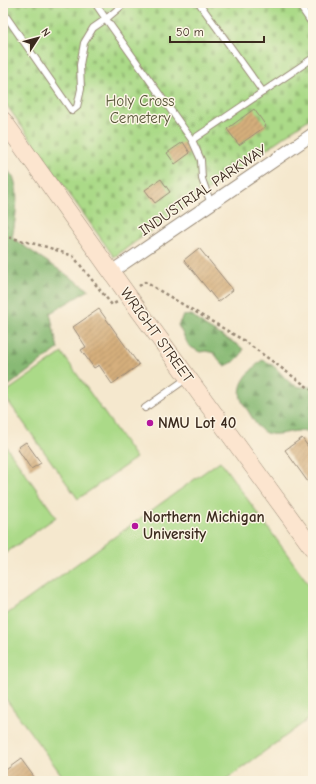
<svg xmlns="http://www.w3.org/2000/svg" width="316" height="784" font-family="'Comic Neue',sans-serif">
  <defs>
    <pattern id="forest-firs" width="22" height="20" patternUnits="userSpaceOnUse"><rect width="22" height="20" fill="#88ba74"/><path d="M5 1l3.5 6h-7zM16 11l3.5 6h-7z" fill="#70975f"/></pattern>
    <pattern id="cemetery-stones" width="16" height="16" patternUnits="userSpaceOnUse"><rect width="16" height="16" fill="#abda88"/><path d="M2 7V4a2 2 0 0 1 4 0v3zM10 15v-3a2 2 0 0 1 4 0v3z" fill="#94bb75"/></pattern>
    <pattern id="building-hatch" width="6" height="6" patternUnits="userSpaceOnUse"><rect width="6" height="6" fill="#d5af7d"/><path d="M-1 1l2-2M0 6l6-6M5 7l2-2" fill="none" stroke="#ae8f66"/></pattern>
  </defs>
  <rect width="100%" height="100%" fill="#fcf5e5"/>
  <filter id="ink" filterUnits="userSpaceOnUse"><feTurbulence type="fractalNoise" baseFrequency=".025" numOctaves="2"/><feDisplacementMap in="SourceGraphic" scale="8" xChannelSelector="R" yChannelSelector="G"/><feConvolveMatrix kernelMatrix="1 2 1 2 8 2 1 2 1" color-interpolation-filters="sRGB"/></filter>
  <filter id="wash" filterUnits="userSpaceOnUse"><feTurbulence type="fractalNoise" baseFrequency=".012" numOctaves="4" result="noise"/><feDisplacementMap in="SourceGraphic" scale="16" xChannelSelector="R" yChannelSelector="G"/><feGaussianBlur stdDeviation="0.9" result="paint"/><feColorMatrix in="noise" values="0 0 0 0 0 0 0 0 0 0 0 0 0 0 0 0 0 1.4 0 .05"/><feComposite in="paint" operator="in"/></filter>
  <g filter="url(#wash)">
    <rect width="100%" height="100%" fill="#f5e8ce"/>
    <g fill="#abda88" stroke="#738253">
      <path d="M62 353 136 458 78 499 3 394Z"/>
      <path d="M3 442 56 517 3 555Z"/>
      <path d="M220 461 313 590V716L224 781H66L3 695V617Z"/>
    </g>
    <g fill="url(#forest-firs)" stroke="#627249">
      <path d="M3 164C6 168 11 174 14 179 20 195 15 222 12 238L89 290 50 313 58 349 3 390Z"/>
      <path d="M192 315 205 326 238 345 243 349C242 357 233 363 225 366L220 361 214 353 206 351 200 352 189 346 178 325 183 316Z"/>
      <path d="M262 360C284 366 284 393 313 386V432L312 433C298 426 281 438 266 433 259 430 254 421 250 414 248 410 244 406 242 401 235 384 251 370 262 360Z"/>
    </g>
    <path fill="url(#cemetery-stones)" stroke="#738253" d="M3 3H313V116L114 257 3 100Z"/>
    <g id="blocks">
      <g fill="url(#building-hatch)">
        <path d="M254 109 266 126 239 145 227 129Z"/>
        <path d="M183 142 190 153 175 164 167 153Z"/>
        <path d="M161 179 170 192 155 203 145 190Z"/>
        <path d="M199 248 233 290 218 302 184 260Z"/>
        <path d="M99 309 139 365 112 384 99 365 94 368 81 350 86 347 73 327Z"/>
        <path d="M302 438 313 454V489L285 450Z"/>
        <path d="M26 442 41 463 31 469 17 448Z"/>
        <path d="M21 759 37 781H3V772Z"/>
      </g>
    </g>
  </g>
  <g filter="url(#ink)">
    <use href="#blocks" fill-opacity="0" stroke="#988976" stroke-width="1"/>
    <g fill="none" stroke-linecap="round" stroke-linejoin="round">
      <defs>
        <g id="service">
          <path d="M95 3 106 19 125 3"/>
          <path d="M199 3 263 92"/>
          <path d="M298 3 313 25"/>
          <path d="M3 12 72 111 77 107 81 89 80 65 84 43 93 28 106 19 192 140 313 58"/>
          <path d="M192 140 201 160 202 179 211 204"/>
          <path d="M145 408 186 379"/>
        </g>
        <path id="minor" d="M111 272 313 134"/>
        <path id="secondary" d="M3 120 127 294 313 549"/>
      </defs>
      <use href="#service" stroke="#988976" stroke-width="8"/>
      <use href="#minor" stroke="#988976" stroke-width="14"/>
      <use href="#secondary" stroke="#988976" stroke-width="18"/>
      <g stroke="#988976" stroke-width="2.5" stroke-dasharray="3 3" stroke-linecap="butt">
        <path d="M3 237 12 238 47 247 73 256 112 305 117 302"/>
        <path d="M139 286 145 282 243 340 313 391"/>
      </g>
      <use href="#service" stroke="#fff" stroke-width="6"/>
      <use href="#minor" stroke="#fff" stroke-width="12"/>
      <use href="#secondary" stroke="#fce5cf" stroke-width="17"/>
    </g>
  </g>
  <g fill="#b5179e" stroke="#fcf5e5" stroke-width="1.5">
    <circle cx="150" cy="423" r="4"/>
    <circle cx="135" cy="526" r="4"/>
  </g>
  <g text-anchor="middle" stroke-width="3" stroke-linejoin="round" paint-order="stroke">
    <g font-size="15" fill="#575638" stroke="#fcf5e5">
      <text x="140" y="106">Holy Cross<tspan x="140" dy="17">Cemetery</tspan></text>
    </g>
    <g font-size="15" fill="#3b2a1e" stroke="#fcf5e5">
      <text transform="translate(203 190) rotate(-34)" y="5">INDUSTRIAL PARKWAY</text>
      <text transform="translate(157 335) rotate(54)" y="5">WRIGHT STREET</text>
    </g>
    <g font-size="15" font-weight="bold" fill="#3b2a1e" stroke="#fcf5e5" text-anchor="start">
      <text x="158" y="428">NMU Lot 40</text>
      <text x="143" y="522">Northern Michigan<tspan x="143" dy="17">University</tspan></text>
    </g>
  </g>
  <rect width="316" height="784" fill="none" stroke="#fcf5e5" stroke-width="16"/>
  <g transform="translate(38 38) rotate(54)" stroke="#fcf5e5" stroke-width="3" paint-order="stroke">
  <path d="M0-3L7 15L0 10L-7 15Z" fill="#3b2a1e"/>
  <text y="-6" font-size="11" font-weight="bold" text-anchor="middle" fill="#3b2a1e">N</text>
  </g>
  <path d="M170 36v6h94v-6" fill="none" stroke="#3b2a1e" stroke-width="2"/>
  <text x="176" y="36" font-size="12" fill="#3b2a1e" stroke="#fcf5e5" stroke-width="3" paint-order="stroke">50 m</text>
</svg>
